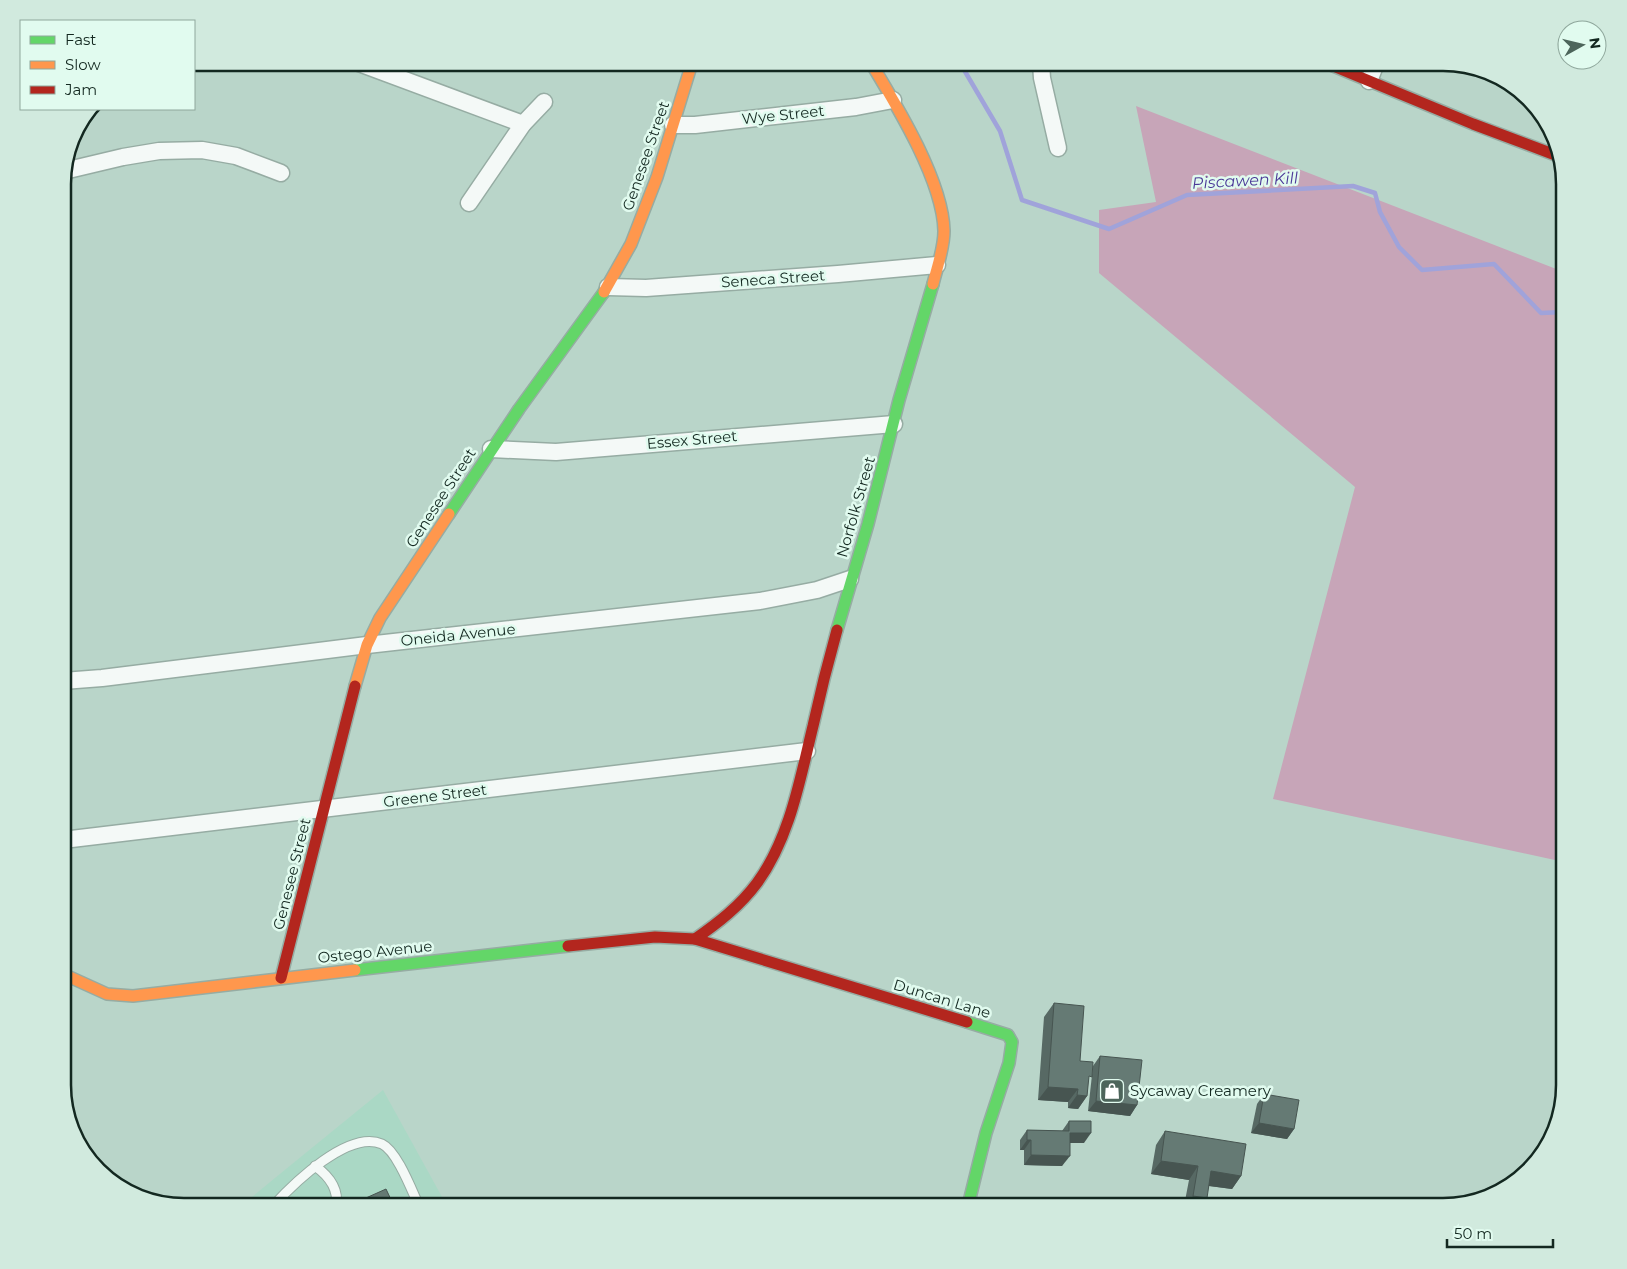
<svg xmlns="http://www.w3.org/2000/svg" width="1627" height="1269" font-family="Montserrat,sans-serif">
  <rect width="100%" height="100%" fill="#b9d5c9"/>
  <path fill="#aad8c5" d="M383 1090 447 1206H241L286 1169Z"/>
  <path fill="#c7a5b8" d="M1136 106 1564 272V862L1273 799 1355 487 1099 273V210L1156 202Z"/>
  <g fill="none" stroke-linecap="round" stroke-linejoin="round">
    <path stroke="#a0a3da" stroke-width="4.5" d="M960 63 1000 131 1022 200 1109 229 1187 195 1353 186 1375 193 1380 212 1399 247 1422 270 1494 264 1541 313 1564 312"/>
    <defs>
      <g id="lane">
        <path d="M315 1166C329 1176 339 1189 336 1206"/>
        <path d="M273 1206C293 1184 349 1129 382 1144 397 1151 412 1191 419 1206"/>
      </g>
      <g id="street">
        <path d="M359 63 523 124"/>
        <path d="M1041 63 1042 78 1058 148"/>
        <path d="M1369 81 1376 63"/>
        <path d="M673 125H695L856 107 893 100"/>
        <path d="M64 171 123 157 159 151 202 150 236 156 281 173"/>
        <path d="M469 203 523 124 544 102"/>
        <path d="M608 287 646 288 838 274 937 265"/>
        <path d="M491 449 556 452 894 424"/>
        <path d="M63 681 102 678 367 645 760 601 817 590 850 579"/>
        <path d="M63 840 807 751"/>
      </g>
      <g id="fast">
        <path d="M449 514 519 409 604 292"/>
        <path d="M837 630 868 524 899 400 933 284"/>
        <path d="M355 970 568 946"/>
        <path d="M967 1022 1008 1035 1012 1042 1009 1063 986 1133 968 1206"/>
      </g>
      <g id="slow">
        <path d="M871 63C897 106 943 181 944 231 944 249 937 267 933 284"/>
        <path d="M604 292 631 244 657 177 692 63"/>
        <path d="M355 686 367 645 380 618 449 514"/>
        <path d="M63 974 107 994 133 996 355 970"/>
      </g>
      <g id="jam">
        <path d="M1326 63 1473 124 1558 156"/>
        <path d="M695 939C718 923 740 906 757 883 790 838 800 779 813 726 820 694 828 662 837 630"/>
        <path d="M568 946 655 937 695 939 967 1022"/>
        <path d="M281 978 355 686"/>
      </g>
    </defs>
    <use href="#lane" stroke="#96aca3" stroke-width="11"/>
    <use href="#street" stroke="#96aca3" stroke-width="19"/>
    <use href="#fast" stroke="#96aca3" stroke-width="14"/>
    <use href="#slow" stroke="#96aca3" stroke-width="14"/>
    <use href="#jam" stroke="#96aca3" stroke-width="14"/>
    <use href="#lane" stroke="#f4f9f7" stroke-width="9"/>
    <use href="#street" stroke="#f4f9f7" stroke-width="16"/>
    <use href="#fast" stroke="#63d668" stroke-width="11"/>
    <use href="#slow" stroke="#ff974d" stroke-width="11"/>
    <use href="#jam" stroke="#b3261e" stroke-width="11"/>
  </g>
  <g fill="#576964">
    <path d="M1054 1003 1080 1061 1088 1082 1087 1096 1078 1109 1068 1108V1102L1038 1100 1044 1017Z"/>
    <path d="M1100 1056 1137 1105 1130 1116 1088 1111 1093 1066Z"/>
    <path d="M1264 1094 1294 1129 1287 1139 1251 1133 1257 1104Z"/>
    <path d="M1069 1121 1084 1143H1070L1062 1166 1024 1165V1150H1020V1140L1027 1130 1062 1131Z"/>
    <path d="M1165 1131 1241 1176 1232 1189 1209 1186 1201 1206H1184L1189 1180 1151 1174 1156 1145Z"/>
  </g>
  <g fill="#475551">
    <path d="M1048 1087 1078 1089 1068 1102 1038 1100Z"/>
    <path d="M1077 1095 1087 1096 1078 1109 1068 1108Z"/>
    <path d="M1096 1101 1137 1105 1130 1116 1088 1111Z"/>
    <path d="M1259 1123 1294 1129 1287 1139 1251 1133Z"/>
    <path d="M1070 1133H1091L1084 1143H1063Z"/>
    <path d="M1027 1140H1031L1024 1150H1020Z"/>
    <path d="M1031 1155 1070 1156 1062 1166 1024 1165Z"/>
    <path d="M1161 1161 1198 1166 1189 1180 1151 1174Z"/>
    <path d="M1211 1171 1241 1176 1232 1189 1202 1185Z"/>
    <path d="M1193 1196 1207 1198 1201 1206H1186Z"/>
  </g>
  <g fill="#657a74" stroke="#475551">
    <path d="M1054 1003 1084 1006 1080 1061 1093 1062 1092 1077 1089 1076 1087 1096 1077 1095 1078 1089 1048 1087Z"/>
    <path d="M1100 1056 1142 1060 1137 1105 1096 1101Z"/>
    <path d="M1264 1094 1299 1100 1294 1129 1259 1123Z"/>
    <path d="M1069 1121H1091V1133H1070V1156L1031 1155V1140H1027V1130L1069 1131Z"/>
    <path d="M1165 1131 1246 1144 1241 1176 1211 1171 1207 1198 1193 1196 1198 1166 1161 1161Z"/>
    <path d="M386 1189 394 1206H348Z"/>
  </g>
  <defs>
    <symbol id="shop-square" viewBox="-11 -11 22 22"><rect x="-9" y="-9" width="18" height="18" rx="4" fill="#4d655b" stroke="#e1fbef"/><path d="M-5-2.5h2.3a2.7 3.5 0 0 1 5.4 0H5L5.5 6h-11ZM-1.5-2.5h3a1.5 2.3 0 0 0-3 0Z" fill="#fff"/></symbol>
  </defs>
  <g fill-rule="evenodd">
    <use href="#shop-square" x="1098" y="1077" width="28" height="28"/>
  </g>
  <g text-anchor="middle" stroke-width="5" stroke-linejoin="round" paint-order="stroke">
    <g font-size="15" fill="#132820" stroke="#e1fbef">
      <text transform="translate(783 115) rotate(-6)" y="5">Wye Street</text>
      <text transform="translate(646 156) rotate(-71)" y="5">Genesee Street</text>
      <text transform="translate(773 279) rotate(-4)" y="5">Seneca Street</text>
      <text transform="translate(692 440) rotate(-5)" y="5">Essex Street</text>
      <text transform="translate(441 498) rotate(-57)" y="5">Genesee Street</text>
      <text transform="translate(856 507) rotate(-74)" y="5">Norfolk Street</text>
      <text transform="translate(458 635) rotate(-6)" y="5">Oneida Avenue</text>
      <text transform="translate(435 796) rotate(-7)" y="5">Greene Street</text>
      <text transform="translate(292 874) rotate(-76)" y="5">Genesee Street</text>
      <text transform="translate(375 952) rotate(-6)" y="5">Ostego Avenue</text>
      <text transform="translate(942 999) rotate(17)" y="5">Duncan Lane</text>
    </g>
    <g font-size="15" fill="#132820" stroke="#e1fbef" text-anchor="start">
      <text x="1130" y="1096">Sycaway Creamery</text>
    </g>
    <g font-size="16" font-style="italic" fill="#4a3797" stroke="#e1fbef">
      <text transform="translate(1245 180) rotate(-3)" y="6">Piscawen Kill</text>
    </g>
  </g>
  <path d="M0 0H1627V1269H0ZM184 71H1443A113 113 0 0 1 1556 184V1085A113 113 0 0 1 1443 1198H184A113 113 0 0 1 71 1085V184A113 113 0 0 1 184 71Z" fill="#d1eade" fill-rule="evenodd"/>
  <path fill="none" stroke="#132820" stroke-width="2.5" d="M184 71H1443A113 113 0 0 1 1556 184V1085A113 113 0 0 1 1443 1198H184A113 113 0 0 1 71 1085V184A113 113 0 0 1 184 71Z"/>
  <rect x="20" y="20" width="175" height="90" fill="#e1fbef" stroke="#8fa79c"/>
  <rect x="30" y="36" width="25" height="8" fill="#63d668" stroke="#8fa79c"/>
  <text x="65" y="45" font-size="15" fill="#132820">Fast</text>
  <rect x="30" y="61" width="25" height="8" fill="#ff974d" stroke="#8fa79c"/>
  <text x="65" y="70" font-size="15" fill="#132820">Slow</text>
  <rect x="30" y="86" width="25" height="8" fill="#b3261e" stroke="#8fa79c"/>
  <text x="65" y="95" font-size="15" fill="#132820">Jam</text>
  <g transform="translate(1582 45) rotate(82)"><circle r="24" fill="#e1fbef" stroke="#8fa79c"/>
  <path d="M0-4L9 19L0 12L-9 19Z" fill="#4d655b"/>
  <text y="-8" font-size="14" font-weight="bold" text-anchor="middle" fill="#132820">N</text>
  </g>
  <path d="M1447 1239v8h106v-8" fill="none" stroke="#132820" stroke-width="2.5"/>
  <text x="1454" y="1239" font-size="15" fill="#132820" stroke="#e1fbef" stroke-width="4" paint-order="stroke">50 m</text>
</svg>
